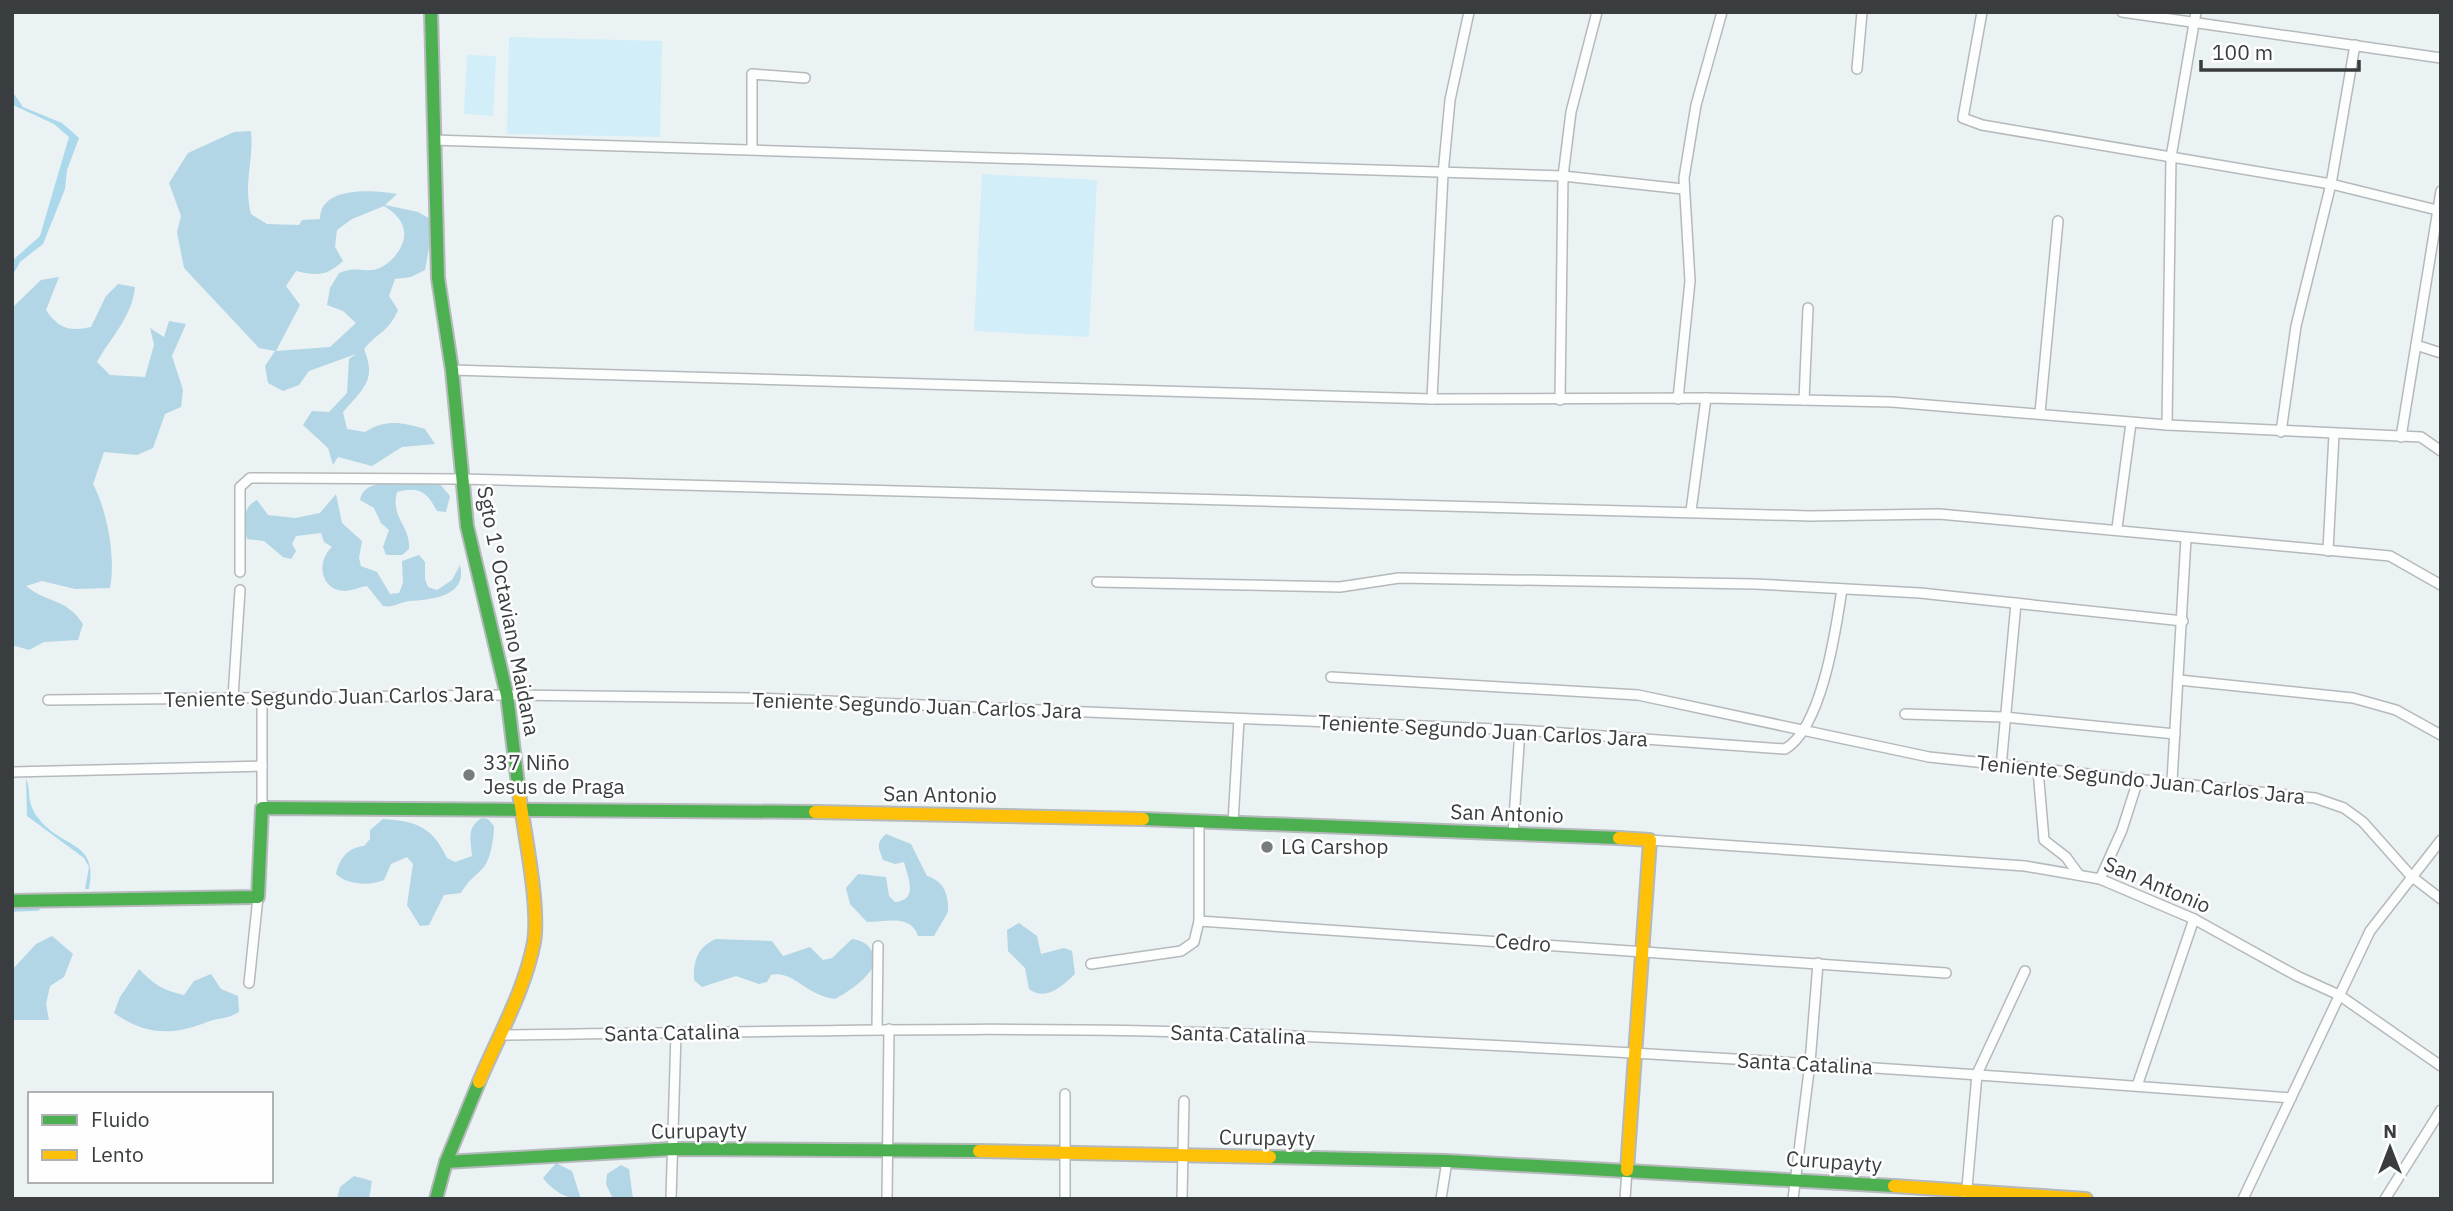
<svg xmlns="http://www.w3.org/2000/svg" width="2453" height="1211" font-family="'IBM Plex Sans',sans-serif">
  <rect width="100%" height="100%" fill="#ebf2f4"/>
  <g fill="#d2eef9">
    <path d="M509 37 662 41 660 137 507 134Z"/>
    <path d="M467 55 496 56 493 116 464 114Z"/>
    <path d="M982 174 1097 180 1089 337 974 331Z"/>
  </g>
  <g fill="#b2d6e5" fill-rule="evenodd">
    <path d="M251 131C254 161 243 182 251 214L267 224 299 225 302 220 320 219C320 185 375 190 397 194L385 205 418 212 434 221 425 270 411 277 395 279 389 296 398 310C388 333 379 331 364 349 377 380 363 389 343 412L347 429 365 432C386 419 401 422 425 429L435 444 402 447 372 466 338 457 333 465 328 448 303 425 312 411 329 412 347 393 349 359 356 354 309 371 299 385 283 391 268 383 265 366 275 351 259 348 184 268 177 232 181 216 169 183 188 153 234 132ZM384 206C393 212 402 218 404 231 407 247 387 270 371 270 356 271 356 267 339 273L330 288 327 305 343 311 356 323 330 347 276 351 300 305 286 286 296 271C317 276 327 276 343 261L335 247 337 230 352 219Z"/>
    <path d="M59 277 46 310C58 328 69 332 91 327L106 296 118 284 135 287C132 317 111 337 97 362L110 375 145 377 154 345 150 328 164 337 169 321 186 324 172 356 183 390 181 407 165 414 153 448 137 455 104 452 93 484C107 510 116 558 110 588L75 589 42 581 26 586C48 604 65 597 83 624L78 640 44 642 29 650 12 645V308L41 280Z"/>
    <path d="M404 481 439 483 450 496 446 512 437 511C427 492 419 486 397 492 390 518 411 526 409 549L402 555H386L383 547 389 530 381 523 374 508 360 500C364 480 387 485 404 481Z"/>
    <path d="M336 494 342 523 362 541 359 558 361 566 377 572 390 594 399 593 403 583 402 561 419 555 425 562V579L428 587 437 590 452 580 460 565C468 596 432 600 410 601 400 602 393 608 383 606L367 586C359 587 352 591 344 591 320 589 316 562 332 547L324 542 321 533 296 536 292 544 296 551 291 559 283 557 264 541 247 539C244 524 241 508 257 500L268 515 295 518 320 513Z"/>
    <path d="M482 818 488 819 494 826C494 837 491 858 484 867 475 877 470 878 461 893L444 895 429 925 420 926 407 905 413 864 407 857 391 864 384 880C370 886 347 885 336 874 339 859 348 847 364 846L370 839V830L383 819C417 821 432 827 447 858L455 862 472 856C471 840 466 827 482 818Z"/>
    <path d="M886 834 911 844 927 876C944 881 949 895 948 912L934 936H918C911 914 886 922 867 922L850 904 846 888 858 874 886 877 889 896 895 902C919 900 908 878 904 862L895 864 883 860C879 848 875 844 886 834Z"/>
    <path d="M1019 923 1037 936 1041 954 1064 948 1072 951 1075 974C1062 986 1046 1002 1029 989L1025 968 1008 951 1007 930Z"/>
    <path d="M52 936 73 954 64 977 50 986 46 1004 49 1020H12V970L36 944Z"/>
    <path d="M716 939 772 941 783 956 810 947 823 960 832 958 852 939C866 941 872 947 876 961 870 977 850 991 835 999 804 995 794 970 771 975L767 982 759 984 736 976 702 987 694 980C693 959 699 946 716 939Z"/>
    <path d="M139 969C153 984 164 991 184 995L194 981 211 974 221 989 238 996 239 1012C225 1020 217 1018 210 1021 175 1035 148 1037 114 1013L120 997Z"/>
    <path d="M556 1163 572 1171 581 1199C566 1199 553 1191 543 1178Z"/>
    <path d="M621 1165 629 1169 633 1199H613L606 1184 607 1174Z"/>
    <path d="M354 1176 372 1181 369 1199H337L340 1187Z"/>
  </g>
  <g fill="#abd8eb">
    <path d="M12 91 23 107 62 123 79 138 67 170 65 189 43 244 20 262 12 276V261L40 236 69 137 54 124 13 105Z"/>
    <path d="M26 779C32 791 25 802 39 819 62 849 99 840 89 889H85L89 867 84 858 27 816Z"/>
  </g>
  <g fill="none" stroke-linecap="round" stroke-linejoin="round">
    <path stroke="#abd8eb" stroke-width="3.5" d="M12 910 38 909"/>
    <defs>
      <g id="street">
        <path d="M1982 12 1963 118 1982 125 2331 184 2441 211"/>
        <path d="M2122 12 2441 58"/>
        <path d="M1857 69 1862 12"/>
        <path d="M433 140 1563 176 1683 189"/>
        <path d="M752 148V74L805 78"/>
        <path d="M2416 345 2441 353"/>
        <path d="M452 370 1432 399 1706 398 1892 402 2167 425 2421 437 2441 451"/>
        <path d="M1432 399 1443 174 1450 100 1469 12"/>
        <path d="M1678 399 1690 281 1684 178 1696 105 1722 12"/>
        <path d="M1560 400 1563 176 1571 112 1597 12"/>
        <path d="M1804 400 1808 308"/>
        <path d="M2040 413 2058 221"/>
        <path d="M2167 425 2171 157 2196 12"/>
        <path d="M2281 432 2296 326 2331 184 2355 45"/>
        <path d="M2401 437 2441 191"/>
        <path d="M1691 511 1706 398"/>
        <path d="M2117 528 2131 423"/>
        <path d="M2328 551 2334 434"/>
        <path d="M240 572V487L250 478H262L462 479 1810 516 1939 514 2390 556 2441 585"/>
        <path d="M1097 582 1340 587 1399 578 1755 584 1920 593 2183 621"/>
        <path d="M1331 677 1638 695 1929 757 2315 798 2344 808 2363 822 2411 876 2441 899"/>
        <path d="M2179 680 2353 698 2396 710 2441 735"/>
        <path d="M233 697 240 590"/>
        <path d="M262 698V808"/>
        <path d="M48 700 507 695 754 698 1520 730 1785 749C1822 728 1836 629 1842 589"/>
        <path d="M1905 714 2004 717 2175 734"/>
        <path d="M2001 767 2016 603"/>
        <path d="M2038 770 2044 840 2066 857 2079 875"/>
        <path d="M12 772 262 766"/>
        <path d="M2172 781 2186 538"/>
        <path d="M1199 821V921L1946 973"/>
        <path d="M1233 823 1239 719"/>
        <path d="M1513 833 1520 730"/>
        <path d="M1650 840 2025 866 2100 879 2194 919 2297 976 2339 995 2441 1066"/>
        <path d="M2100 879 2122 830 2138 780"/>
        <path d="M1091 964 1181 951 1194 942 1199 921"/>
        <path d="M249 983 258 897"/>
        <path d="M877 1029 878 946"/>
        <path d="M499 1035C748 1033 998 1024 1247 1034 1596 1048 1944 1071 2291 1098"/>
        <path d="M2137 1086 2194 919"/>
        <path d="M1065 1094V1199"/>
        <path d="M671 1199 676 1033"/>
        <path d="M887 1199 889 1029"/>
        <path d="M1182 1199 1184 1101"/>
        <path d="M1441 1199 1447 1161"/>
        <path d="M1625 1199 1627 1170"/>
        <path d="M1793 1199 1810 1063 1818 963"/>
        <path d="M1966 1199 1977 1074 2025 971"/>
        <path d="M2243 1199 2370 931 2441 840"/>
        <path d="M2385 1199 2441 1110"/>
      </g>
      <g id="fast">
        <path d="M431 12 438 278 452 370 467 526 507 695 519 793"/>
        <path d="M1143 819 1619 838"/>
        <path d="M12 901 258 897 262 808 815 812"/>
        <path d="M1270 1157 1447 1161 1894 1186"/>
        <path d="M446 1162 673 1149 979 1151"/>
        <path d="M436 1199 446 1162 479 1082"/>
      </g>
      <g id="slow">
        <path d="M815 812 1143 819"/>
        <path d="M1619 838 1650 840 1627 1170"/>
        <path d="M479 1082C498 1037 525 990 534 942 540 906 524 831 519 793"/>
        <path d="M979 1151 1270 1157"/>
        <path d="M1894 1186 2086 1199"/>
      </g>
    </defs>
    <use href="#street" stroke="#b5b9bb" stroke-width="12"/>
    <use href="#fast" stroke="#b5b9bb" stroke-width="16"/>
    <use href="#slow" stroke="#b5b9bb" stroke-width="16"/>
    <use href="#street" stroke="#fcfdfd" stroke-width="9"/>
    <use href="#fast" stroke="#4caf50" stroke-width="12"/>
    <use href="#slow" stroke="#ffc107" stroke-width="12"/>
  </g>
  <g fill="#777c7e" stroke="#fefefe" stroke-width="2.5">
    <circle cx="469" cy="775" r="7"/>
    <circle cx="1267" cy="847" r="7"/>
  </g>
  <g text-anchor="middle" stroke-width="5" stroke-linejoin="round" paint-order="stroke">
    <g font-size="21" fill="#393d3f" stroke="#fefefe">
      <text transform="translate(508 611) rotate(79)" y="7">Sgto 1° Octaviano Maidana</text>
      <text transform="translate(329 697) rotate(-1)" y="7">Teniente Segundo Juan Carlos Jara</text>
      <text transform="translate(917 706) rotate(2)" y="7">Teniente Segundo Juan Carlos Jara</text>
      <text transform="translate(1483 731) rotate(3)" y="7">Teniente Segundo Juan Carlos Jara</text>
      <text transform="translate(2141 780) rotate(6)" y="7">Teniente Segundo Juan Carlos Jara</text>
      <text transform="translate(940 795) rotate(1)" y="7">San Antonio</text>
      <text transform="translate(1507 814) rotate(2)" y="7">San Antonio</text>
      <text transform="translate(2157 885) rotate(23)" y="7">San Antonio</text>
      <text transform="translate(1523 943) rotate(4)" y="7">Cedro</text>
      <text transform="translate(672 1033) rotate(-1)" y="7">Santa Catalina</text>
      <text transform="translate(1238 1035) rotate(2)" y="7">Santa Catalina</text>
      <text transform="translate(1805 1064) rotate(3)" y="7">Santa Catalina</text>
      <text transform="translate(699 1131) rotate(-1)" y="7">Curupayty</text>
      <text transform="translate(1267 1138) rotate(1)" y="7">Curupayty</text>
      <text transform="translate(1834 1162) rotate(4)" y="7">Curupayty</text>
    </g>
    <g font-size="21" fill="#393d3f" stroke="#fefefe" text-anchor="start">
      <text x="483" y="770">337 Niño<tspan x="483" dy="24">Jesus de Praga</tspan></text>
      <text x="1281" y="854">LG Carshop</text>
    </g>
  </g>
  <rect width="2453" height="1211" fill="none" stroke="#393d3f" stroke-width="28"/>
  <rect x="28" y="1092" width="245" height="91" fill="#fefefe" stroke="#afb1b2" stroke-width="2"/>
  <rect x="42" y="1115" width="35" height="10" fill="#4caf50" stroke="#afb1b2" stroke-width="2"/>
  <text x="91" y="1127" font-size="21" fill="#393d3f">Fluido</text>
  <rect x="42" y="1150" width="35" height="10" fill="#ffc107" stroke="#afb1b2" stroke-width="2"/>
  <text x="91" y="1162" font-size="21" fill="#393d3f">Lento</text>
  <g transform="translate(2390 1148)" stroke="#fefefe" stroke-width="5" paint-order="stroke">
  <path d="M0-5L12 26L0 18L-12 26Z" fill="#393d3f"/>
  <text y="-10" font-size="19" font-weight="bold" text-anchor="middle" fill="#393d3f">N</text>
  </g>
  <path d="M2201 60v10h158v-10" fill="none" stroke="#393d3f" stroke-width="3.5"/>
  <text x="2212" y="60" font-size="21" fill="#393d3f" stroke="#fefefe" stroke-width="5" paint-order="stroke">100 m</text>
</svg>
